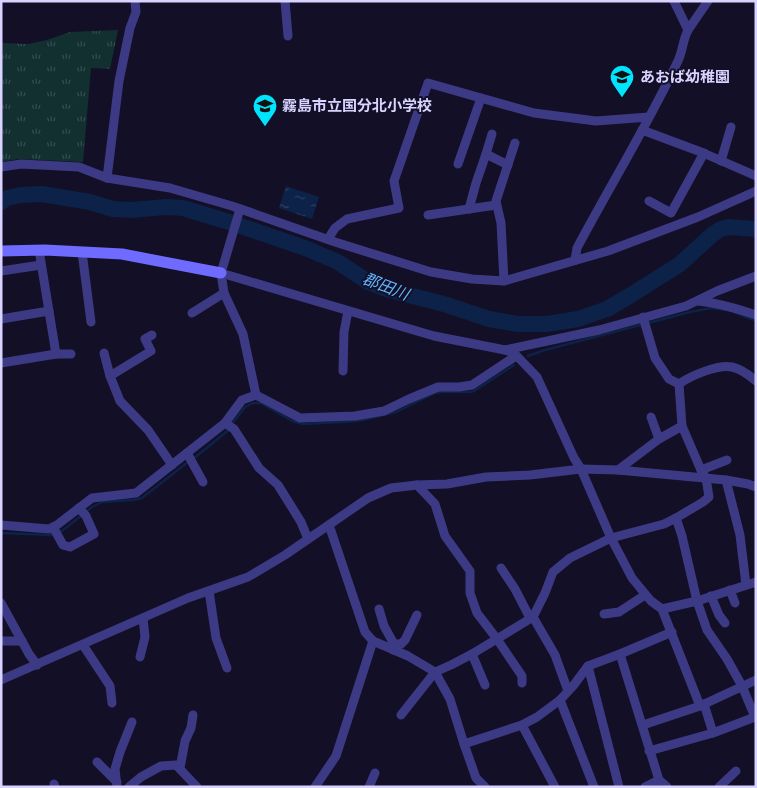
<svg xmlns="http://www.w3.org/2000/svg" width="757" height="788" font-family="Helvetica,'Noto Sans JP',sans-serif">
  <defs>
    <pattern id="grass-tufts" width="24" height="20" patternUnits="userSpaceOnUse" patternTransform="scale(1.25)"><rect width="24" height="20" fill="#12302f"/><path d="M3 7l-1-3M5 7V3M7 7l1-3M15 17l-1-3M17 17v-4M19 17l1-3" fill="none" stroke="#344d4e"/></pattern>
    <pattern id="water-ripples" width="26" height="14" patternUnits="userSpaceOnUse" patternTransform="scale(1.25)"><rect width="26" height="14" fill="#0c2248"/><path d="M2 4q2-2 4 0t4 0M15 11q2-2 4 0t4 0" fill="none" stroke="#2f4163"/></pattern>
  </defs>
  <rect width="100%" height="100%" fill="#130f26"/>
  <path fill="url(#grass-tufts)" d="M118 30 110 69 91 68 83 162 19 159 1 162V43L28 44 47 40 70 32Z"/>
  <path fill="url(#water-ripples)" d="M286 186 319 197 312 219 279 208Z"/>
  <g fill="none" stroke-linecap="round" stroke-linejoin="round">
    <g stroke="#0c2248" stroke-width="2.5">
      <path d="M734 312 756 321"/>
      <path d="M528 356 545 350 690 312 711 308 726 310"/>
      <path d="M232 424 245 407 253 403H261L292 421 303 424 344 422 363 420 396 412 435 393 441 392H470L474 391 514 365"/>
      <path d="M193 459 225 433 229 429"/>
      <path d="M59 532 62 531 92 507 102 502 133 500 142 498 188 462"/>
      <path d="M1 533 50 535 53 534"/>
    </g>
    <path stroke="#0c2248" stroke-width="16" d="M1 202 7 198 21 195 42 194 90 202 113 209 131 210 166 207 183 208 229 222 305 248 338 262 368 282 389 290 444 304 489 319 518 324H547L578 319 607 309 631 295 680 264 713 234 721 229 729 227 756 229"/>
    <g stroke="#3d3a85" stroke-width="9">
      <path d="M285 1 288 36"/>
      <path d="M688 30 708 1"/>
      <path d="M642 130 701 152 756 176"/>
      <path d="M486 154 492 134"/>
      <path d="M721 161 731 127"/>
      <path d="M458 164 481 98"/>
      <path d="M1 167 21 164 79 167 107 178 170 188 232 206 335 242 431 272 472 279 504 281 608 251 698 217 756 191"/>
      <path d="M107 178 119 81 130 28 136 12 135 1"/>
      <path d="M649 201 671 213 704 153"/>
      <path d="M240 209 221 273 224 293 243 334 256 395 242 400 225 423 234 429 259 468 278 485 301 522 308 539"/>
      <path d="M469 209 476 183 486 154 508 165"/>
      <path d="M428 215 496 205"/>
      <path d="M328 239 335 228 347 219 399 208 394 181 428 83 534 113 596 121 649 117"/>
      <path d="M82 252 91 322"/>
      <path d="M575 260 577 248C610 186 647 126 677 63 683 52 682 42 688 30L674 1"/>
      <path d="M1 271 41 265"/>
      <path d="M221 273 434 336 505 350 514 353 537 377 574 458 581 469 611 538 632 578 651 601 662 609 697 601 756 582"/>
      <path d="M504 281 501 223 496 201 515 143"/>
      <path d="M698 301C718 303 736 308 756 315"/>
      <path d="M192 313 224 293"/>
      <path d="M643 317 655 358 669 379 679 384C690 376 718 364 732 367 741 369 749 375 756 381"/>
      <path d="M1 319 49 311"/>
      <path d="M505 350 599 330 686 306 717 291 756 276"/>
      <path d="M104 353 110 376 120 401 148 430 172 465"/>
      <path d="M56 354H71"/>
      <path d="M1 363 56 354 39 250"/>
      <path d="M343 371 344 332 348 311"/>
      <path d="M110 376 151 351 145 339 152 335"/>
      <path d="M256 395 300 418 355 416 384 411 409 399 438 387H459L472 385 516 356"/>
      <path d="M651 417 659 439"/>
      <path d="M187 453 203 482"/>
      <path d="M618 470 659 439 682 426 679 384"/>
      <path d="M701 470 727 460"/>
      <path d="M726 480 740 535 746 585"/>
      <path d="M417 485 435 504 445 536 470 571V593L477 613 497 639 522 676V683"/>
      <path d="M1 525 49 529 57 525 92 498 136 493 225 423"/>
      <path d="M329 525 365 632 373 641 408 656 435 672 450 699 464 744 476 778 485 787"/>
      <path d="M53 527 63 545 70 547 94 534 86 516 79 508"/>
      <path d="M501 568 515 589 530 618"/>
      <path d="M730 590 735 603"/>
      <path d="M209 591 216 638 227 668"/>
      <path d="M711 596 719 615 725 623"/>
      <path d="M1 603 29 654 37 665"/>
      <path d="M379 609 384 626 394 644 393 650"/>
      <path d="M604 614 619 612 645 595"/>
      <path d="M533 617 555 655 568 691"/>
      <path d="M1 641H22"/>
      <path d="M394 644H401L405 640 417 615"/>
      <path d="M83 645 110 686 112 703"/>
      <path d="M472 654 485 685"/>
      <path d="M620 654 659 780 645 787"/>
      <path d="M140 657 145 637 143 618"/>
      <path d="M588 666 619 787"/>
      <path d="M1 680 188 598 248 577 285 555 368 498 391 488 417 485 447 484 486 477 530 475 581 469 618 470 726 480 748 484 756 487"/>
      <path d="M560 700 594 787"/>
      <path d="M704 704 713 733"/>
      <path d="M700 706 756 680"/>
      <path d="M401 715 435 672 451 665 472 654 533 617 545 593 553 572 570 558 611 538 664 524 676 518 703 502 709 497 706 478 701 470 682 426"/>
      <path d="M522 725 555 787"/>
      <path d="M643 725 700 706 662 609"/>
      <path d="M464 744 522 725 537 717 560 700 573 686 588 666 620 654 672 632"/>
      <path d="M649 751 713 733 755 717 742 686 727 659 707 630 697 601 682 536 676 518"/>
      <path d="M97 762 117 782"/>
      <path d="M180 768 185 741 191 728 193 715"/>
      <path d="M659 780 667 787"/>
      <path d="M54 784 55 787"/>
      <path d="M117 787 115 769 120 752 132 722"/>
      <path d="M129 787 141 777 161 766 176 765 197 787"/>
      <path d="M315 787 336 756 373 641"/>
      <path d="M369 787 375 773"/>
      <path d="M719 787 736 771"/>
    </g>
    <path stroke="#6f6bff" stroke-width="11" d="M1 251 45 250 122 254 221 273"/>
  </g>
  <defs>
    <symbol id="school-pin" viewBox="-11 -11 22 30"><path d="M0 17L-7.5 6A9.5 9.5 0 1 1 7.5 6Z" fill="#00e5ff" stroke="#130f26"/><path d="M0-5L7-2L0 1L-7-2ZM-4 1L0 2.5L4 1V4Q0 6-4 4Z" fill="#111"/></symbol>
  </defs>
  <g fill-rule="evenodd">
    <use href="#school-pin" x="608" y="63" width="28" height="38"/>
    <use href="#school-pin" x="251" y="92" width="28" height="38"/>
  </g>
  <g text-anchor="middle" stroke-width="4" stroke-linejoin="round" paint-order="stroke">
    <g font-size="15" font-weight="bold" fill="#d9d4ff" stroke="#130f26" text-anchor="start">
      <text x="640" y="82">あおば幼稚園</text>
      <text x="282" y="111">霧島市立国分北小学校</text>
    </g>
    <g font-size="16" font-style="italic" fill="#62b6ff" stroke="#130f26">
      <text transform="translate(386 286) rotate(21)" y="6">郡田川</text>
    </g>
  </g>
  <rect width="757" height="788" fill="none" stroke="#d9d4ff" stroke-width="5"/>
</svg>
